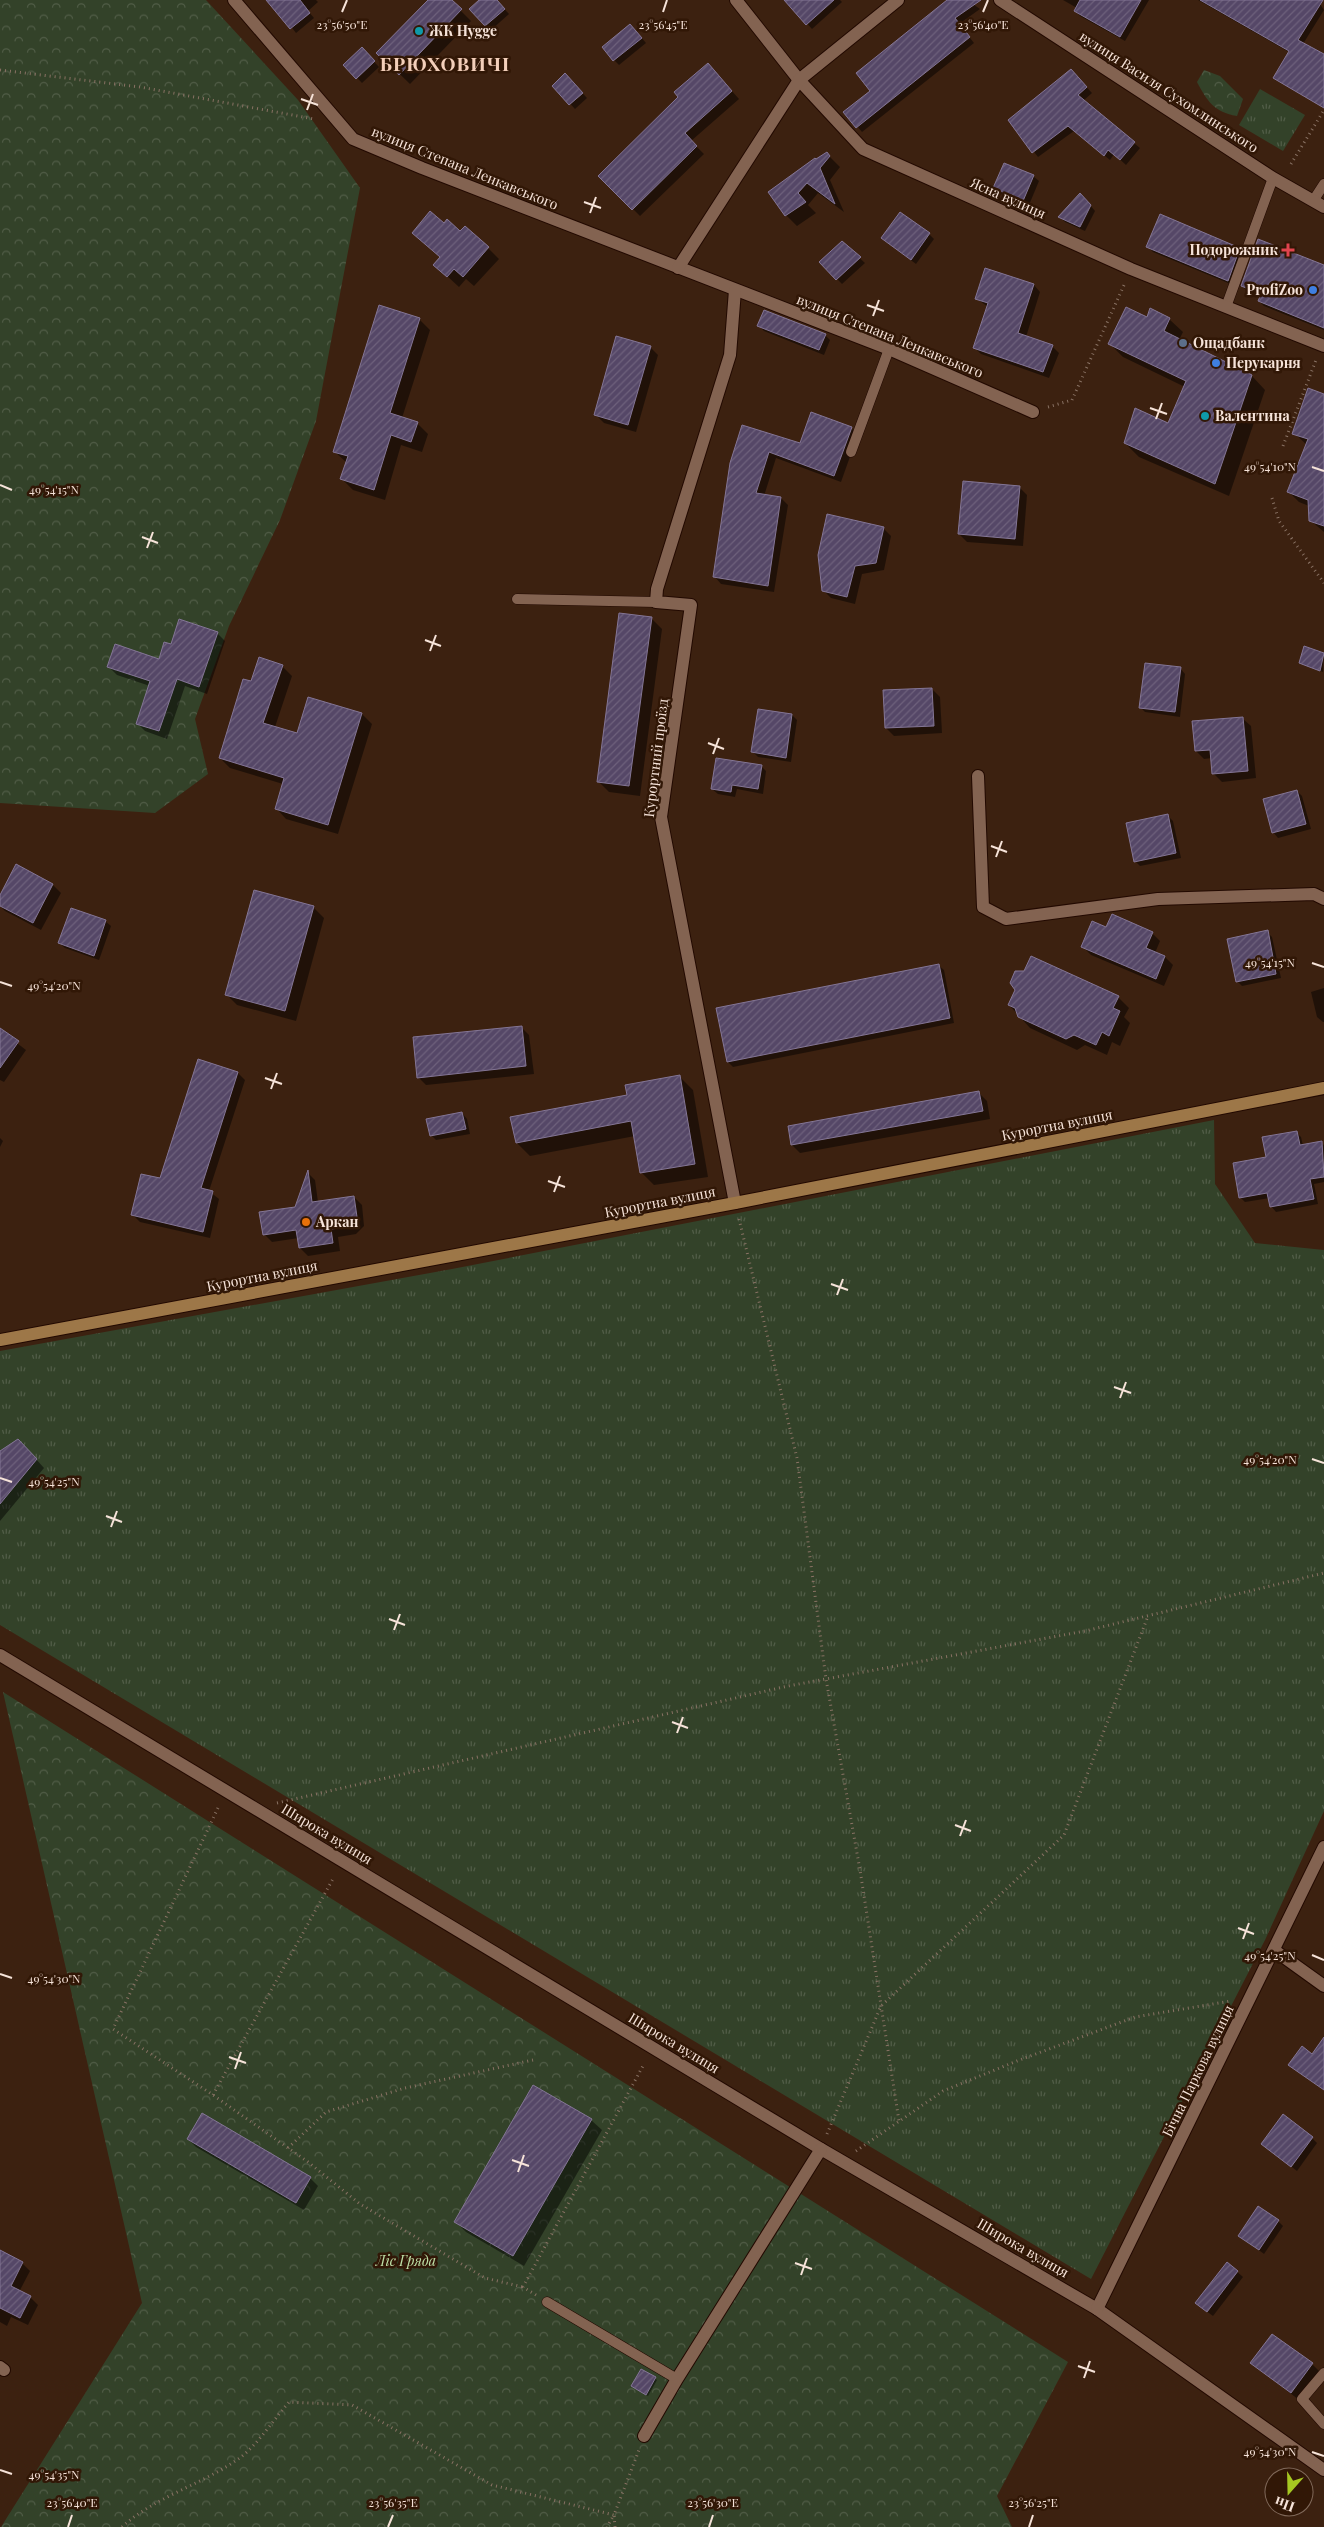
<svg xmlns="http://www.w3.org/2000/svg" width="1324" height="2527" font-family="'Playfair Display',serif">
  <defs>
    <pattern id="grass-tufts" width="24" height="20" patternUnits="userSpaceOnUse" patternTransform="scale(1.25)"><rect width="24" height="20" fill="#334229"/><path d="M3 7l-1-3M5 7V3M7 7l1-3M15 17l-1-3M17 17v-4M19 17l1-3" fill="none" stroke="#515d47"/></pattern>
    <pattern id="forest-crowns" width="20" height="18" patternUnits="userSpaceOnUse" patternTransform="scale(1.25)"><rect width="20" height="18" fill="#334229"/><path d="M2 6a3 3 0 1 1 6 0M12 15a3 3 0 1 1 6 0" fill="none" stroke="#515d47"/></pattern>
    <pattern id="building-hatch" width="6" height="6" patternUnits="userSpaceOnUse" patternTransform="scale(1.25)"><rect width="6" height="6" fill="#554767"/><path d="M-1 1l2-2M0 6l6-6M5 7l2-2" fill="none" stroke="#6e617c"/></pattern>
  </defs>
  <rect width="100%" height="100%" fill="#3c2110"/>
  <g fill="url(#grass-tufts)">
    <path d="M1260 89 1305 115 1283 151 1239 125Z"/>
    <path d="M1214 1120 1215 1184 1255 1243 1324 1250V1811L1265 1940 1091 2279 0 1625V1351L452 1269Z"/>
  </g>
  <g fill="url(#forest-crowns)">
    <path d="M0 0H206L298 100 360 188 316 421 280 520 229 626 195 719 208 774 155 813 0 803Z"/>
    <path d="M1204 70 1220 76 1243 99 1237 116C1214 112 1207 101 1197 82Z"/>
    <path d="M3 1692 1068 2362 997 2496 1012 2527H1L142 2303Z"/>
  </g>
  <g fill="#0007">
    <path d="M271 0H316L318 2 308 11 314 18 296 33Z"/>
    <path d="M429 0H450L471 21 410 84 378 53Z"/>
    <path d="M481 0H496L509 14 491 30 471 9Z"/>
    <path d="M786 0H840L842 2 812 29Z"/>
    <path d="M949 0H967L980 9 959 24 974 43 862 132 845 112 872 91Z"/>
    <path d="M1063 0H1149L1125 41 1080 16 1075 10 1077 8Z"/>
    <path d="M1198 0H1314L1320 4 1324 10 1303 44 1324 56V108L1275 78 1289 52Z"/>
    <path d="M635 30 646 43 619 65 614 60Z"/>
    <path d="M362 49 379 67 362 83 345 65Z"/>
    <path d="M715 72 739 99 691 141 704 154 640 216 600 176 680 97Z"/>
    <path d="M1076 76 1092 93 1083 101 1140 148 1126 165 1114 154 1110 160 1074 131 1038 157 1009 120Z"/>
    <path d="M570 80 587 98 575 109 554 86Z"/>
    <path d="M826 153 840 167 830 180 844 212 818 193 808 205 816 213 797 226 786 215 770 192Z"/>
    <path d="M1005 164 1033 176 1039 181 1029 205 1000 193 995 188Z"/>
    <path d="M1085 199 1095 211 1085 231 1065 222 1060 217Z"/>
    <path d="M444 225 488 248 499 259 474 286 466 279 459 287 446 275 441 258 413 233Z"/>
    <path d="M929 234 934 239 916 264 888 243Z"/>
    <path d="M842 242 865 263 842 284 821 262Z"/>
    <path d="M1148 247 1239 249 1245 254 1233 285 1153 252Z"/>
    <path d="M1324 266V330L1264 306 1259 301 1261 296 1247 291 1242 286Z"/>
    <path d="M1034 285 1040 292 1026 337 1052 346 1059 353 1049 378 981 354 974 347 988 307 976 298Z"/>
    <path d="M1147 318 1169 319 1183 332 1179 340 1252 376 1265 390 1229 496 1139 457 1125 443 1169 425 1185 387 1123 357 1110 344Z"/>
    <path d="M419 319 430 330 402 418 417 423 428 434 422 452 401 445 385 500 353 490 342 479 347 463 335 452Z"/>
    <path d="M759 326 825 335 830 340 824 355 764 331Z"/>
    <path d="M650 347 658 355 636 432 604 423 596 415Z"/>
    <path d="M1324 395V532L1310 520 1309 506 1299 502 1289 492 1307 445 1294 433Z"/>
    <path d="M742 426 800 445 851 428 858 434 841 482 776 458 764 496 781 498 788 505 774 592 721 584 715 577Z"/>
    <path d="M1019 487 1027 495 1023 546 967 542 959 534Z"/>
    <path d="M883 528 891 536 884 570 862 574 855 604 831 598 823 590Z"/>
    <path d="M651 618 662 629 640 796 609 792 598 781Z"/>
    <path d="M217 633 225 641 207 694 185 686 167 739 145 731 137 723 150 686 117 675 109 667 160 661 172 646Z"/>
    <path d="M1305 648 1324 654 1323 672 1300 663Z"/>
    <path d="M282 666 292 676 275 727 298 735 362 714 372 724 338 834 286 819 276 808 283 784 230 768 220 758 251 683Z"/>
    <path d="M1180 668 1185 674 1180 717 1145 712 1140 707Z"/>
    <path d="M932 689 940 697 942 733 894 736 886 728Z"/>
    <path d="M792 715 797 720 791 762 758 757 753 752Z"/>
    <path d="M1242 718 1251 726 1256 778 1222 782 1214 774 1212 758 1204 759 1196 751Z"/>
    <path d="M761 766 766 771 763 794 737 789 735 797 718 794 712 789Z"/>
    <path d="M1297 791 1302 796 1311 829 1278 838 1273 832Z"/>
    <path d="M1168 816 1173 821 1181 858 1140 866 1135 861Z"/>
    <path d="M16 866 53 885 61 893 41 930 5 911 0 906V897Z"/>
    <path d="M313 907 324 918 296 1021 237 1005 227 995Z"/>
    <path d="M105 921 111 926 99 960 65 948 59 943Z"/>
    <path d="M1107 929 1152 933 1160 941 1155 953 1165 957 1173 965 1164 986 1091 955 1083 947Z"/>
    <path d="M1267 932 1272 937 1281 978 1242 986 1237 981Z"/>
    <path d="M938 965 944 970 954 1023 733 1067 728 1062Z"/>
    <path d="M1324 988V1022H1323L1317 1017 1311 992Z"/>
    <path d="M1118 997 1129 1008 1124 1017 1130 1023 1120 1046 1112 1042 1107 1055 1085 1045 1077 1050 1030 1028 1009 1005Z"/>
    <path d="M521 1027 529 1035 534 1074 426 1085 418 1077Z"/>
    <path d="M0 1030 26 1050 4 1082 0 1080Z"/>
    <path d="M199 1060 238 1073 245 1080 209 1191 219 1199 210 1238 140 1222 133 1215 161 1180Z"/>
    <path d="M680 1077 693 1090 708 1177 654 1185 641 1172 635 1136 530 1156 517 1143 628 1096Z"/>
    <path d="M979 1093 987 1101 990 1119 800 1153 792 1145Z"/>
    <path d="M462 1113 467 1119 470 1134 436 1140 431 1135Z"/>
    <path d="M1296 1132 1301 1137 1303 1146 1321 1143 1324 1145V1182L1314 1184 1318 1204 1276 1212 1271 1206 1270 1198 1245 1202 1240 1197 1267 1158Z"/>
    <path d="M0 1138 3 1141 0 1147Z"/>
    <path d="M308 1173 315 1180 318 1202 354 1197 362 1205 364 1226 356 1234 338 1237 340 1251 308 1256 300 1248 299 1238 272 1242 264 1234 296 1208Z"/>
    <path d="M26 1448 44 1468 0 1521V1453Z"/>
    <path d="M1324 2041V2090L1290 2065 1313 2055Z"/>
    <path d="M591 2120 602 2130 524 2266 466 2232 456 2222Z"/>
    <path d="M1312 2138 1317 2143 1297 2171 1262 2144Z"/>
    <path d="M188 2139 310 2178 318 2186 304 2210 196 2147Z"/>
    <path d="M1278 2221 1283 2226 1264 2254 1240 2236Z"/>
    <path d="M0 2252 22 2263 30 2271 19 2292 30 2297 38 2305 28 2325 11 2317 7 2326 0 2322Z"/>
    <path d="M1227 2263 1243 2277 1213 2316 1202 2308Z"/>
    <path d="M1252 2363 1312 2364 1320 2372 1299 2400Z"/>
    <path d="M642 2370 657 2380 648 2396 635 2388Z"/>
  </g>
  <g fill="url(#building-hatch)" stroke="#847696">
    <path d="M266 0H300L310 13 290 29Z"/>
    <path d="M428 0H452L462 9 399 75 376 53Z"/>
    <path d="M479 0H497L505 9 485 26 469 9Z"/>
    <path d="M784 0H834L806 25Z"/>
    <path d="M947 0H981L955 18 970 37 856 128 843 112 870 91 856 73Z"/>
    <path d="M1080 0H1141L1120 37 1074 11Z"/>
    <path d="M1200 0H1323L1298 40 1324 54V108L1273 78 1289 51Z"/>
    <path d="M630 24 642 38 613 61 602 47Z"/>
    <path d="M362 47 375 61 356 79 343 65Z"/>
    <path d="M708 63 732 91 685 133 697 146 632 210 598 176 678 97 674 92Z"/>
    <path d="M1071 69 1087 87 1078 95 1135 142 1120 160 1108 150 1104 156 1068 126 1032 153 1008 120Z"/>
    <path d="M565 73 583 93 569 105 552 86Z"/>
    <path d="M827 152 830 156 820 168 835 204 807 183 798 193 806 202 785 216 768 192 815 158 816 159Z"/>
    <path d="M1004 163 1034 175 1023 201 993 188Z"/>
    <path d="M1080 193 1091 205 1080 227 1058 217Z"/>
    <path d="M430 211 444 223 447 219 460 231 465 226 489 247 463 277 454 269 447 277 433 265 440 257 412 233Z"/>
    <path d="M900 212 930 233 911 260 881 238Z"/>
    <path d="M1160 214 1240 248 1228 281 1146 247Z"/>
    <path d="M1258 239 1324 265V328L1258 301 1261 294 1241 286Z"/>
    <path d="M842 241 861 257 836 280 819 262Z"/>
    <path d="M985 268 1034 284 1018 333 1053 345 1043 372 973 348 988 303 975 299Z"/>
    <path d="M379 305 420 318 390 413 418 422 411 442 391 435 374 490 340 479 348 456 333 452Z"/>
    <path d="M1126 307 1147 317 1150 308 1170 318 1164 331 1252 375 1215 484 1124 443 1135 408 1168 423 1186 381 1108 344Z"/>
    <path d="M764 310 826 334 819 350 757 326Z"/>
    <path d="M616 336 651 346 628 425 594 415Z"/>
    <path d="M1308 388 1324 394V526L1309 521 1308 500 1287 492 1308 439 1292 434Z"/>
    <path d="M811 412 852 427 834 476 769 452 756 493 781 497 768 586 713 577 730 463 742 425 800 443Z"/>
    <path d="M963 481 1020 486 1015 539 958 534Z"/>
    <path d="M827 514 884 527 876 563 855 566 847 597 822 591 818 555Z"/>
    <path d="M619 613 652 617 629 786 597 782Z"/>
    <path d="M179 619 218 632 199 687 177 679 159 731 136 724 150 681 107 667 115 644 159 659 164 642 171 644Z"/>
    <path d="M1304 646 1324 653 1320 671 1299 663Z"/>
    <path d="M259 657 283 665 263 723 297 733 308 697 362 713 328 825 275 809 284 778 219 758 243 679 251 681Z"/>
    <path d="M1145 663 1181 667 1175 712 1139 708Z"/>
    <path d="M932 688 934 726 885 728 883 690Z"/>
    <path d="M758 709 792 714 786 758 751 752Z"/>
    <path d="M1243 717 1248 771 1212 774 1210 750 1195 751 1192 721Z"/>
    <path d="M716 758 762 765 758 789 732 785 731 792 711 789Z"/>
    <path d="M1297 790 1306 824 1272 833 1263 799Z"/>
    <path d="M1168 814 1176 853 1134 862 1126 823Z"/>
    <path d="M16 864 53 884 33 923 0 906V895Z"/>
    <path d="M254 890 314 906 285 1011 225 995Z"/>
    <path d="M71 908 106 920 94 956 58 943Z"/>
    <path d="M1112 914 1153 932 1146 948 1165 956 1156 979 1081 947 1092 921 1106 927Z"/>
    <path d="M1268 930 1276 974 1236 982 1227 939Z"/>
    <path d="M1031 956 1119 996 1113 1008 1120 1011 1109 1036 1102 1032 1096 1045 1074 1035 1066 1039 1018 1017 1015 1008 1008 1005 1015 990 1010 983 1015 971H1024Z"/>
    <path d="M939 964 950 1018 727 1062 716 1008Z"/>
    <path d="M522 1026 526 1066 417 1078 413 1037Z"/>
    <path d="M0 1028 19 1041 0 1068Z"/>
    <path d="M198 1059 238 1072 201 1188 213 1191 203 1232 131 1215 141 1174 160 1178Z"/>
    <path d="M680 1075 695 1164 640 1173 631 1121 516 1143 510 1117 627 1095 625 1085Z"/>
    <path d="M979 1091 983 1111 791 1145 788 1126Z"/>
    <path d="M462 1112 466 1129 430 1136 426 1119Z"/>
    <path d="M1297 1131 1300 1145 1322 1141 1324 1177 1310 1179 1314 1199 1270 1207 1267 1193 1239 1198 1233 1163 1266 1157 1262 1137Z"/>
    <path d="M308 1170 312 1202 354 1196 357 1217 348 1227 331 1229 333 1243 299 1248 296 1230 263 1235 259 1212 295 1207Z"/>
    <path d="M18 1439 37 1459 0 1504V1451Z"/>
    <path d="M1324 2037V2090L1288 2065 1302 2046 1312 2054Z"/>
    <path d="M533 2085 592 2119 513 2256 454 2222Z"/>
    <path d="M202 2113 311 2177 296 2203 187 2139Z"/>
    <path d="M1283 2114 1313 2137 1291 2167 1261 2144Z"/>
    <path d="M1258 2206 1279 2220 1259 2250 1238 2236Z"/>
    <path d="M0 2250 23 2262 11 2286 31 2296 20 2318 0 2308Z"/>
    <path d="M1227 2262 1238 2271 1207 2312 1195 2303Z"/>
    <path d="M1272 2334 1313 2363 1291 2393 1250 2363Z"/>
    <path d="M641 2369 656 2377 646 2395 631 2386Z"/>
  </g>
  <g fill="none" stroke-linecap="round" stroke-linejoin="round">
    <defs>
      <g id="service">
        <path d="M1313 201 1324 184"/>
        <path d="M1226 307 1273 178"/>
        <path d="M851 452 889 349"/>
        <path d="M517 599 656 602"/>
        <path d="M547 2302 677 2379"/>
        <path d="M1324 2373 1302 2399 1324 2424"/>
      </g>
      <g id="minor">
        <path d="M234 0 353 139 422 168 889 349 1033 412"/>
        <path d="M736 0 799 80 863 149 1131 269 1324 346"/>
        <path d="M1000 0 1273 178 1324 207"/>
        <path d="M678 268 799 80 898 0"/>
        <path d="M978 776 983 907 1006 919 1158 899 1314 894 1324 899"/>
        <path d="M735 1203 661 817 691 605 656 602 657 589 730 355 735 290"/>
        <path d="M0 1655 821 2149 1097 2309 1324 2470"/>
        <path d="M1274 1950 1324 1986"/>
        <path d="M1097 2309 1324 1847"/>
        <path d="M0 2367 4 2370"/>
        <path d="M644 2436 677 2379 821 2149"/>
      </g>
      <path id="secondary" d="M0 1340 735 1203 1324 1088"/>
    </defs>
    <use href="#service" stroke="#220900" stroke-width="11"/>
    <use href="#minor" stroke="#220900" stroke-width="14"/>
    <use href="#secondary" stroke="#220900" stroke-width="14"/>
    <g stroke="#897264" stroke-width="3" stroke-dasharray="1 4" stroke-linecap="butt">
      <path d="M0 70 140 87 314 119"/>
      <path d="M1291 164 1324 110"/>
      <path d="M1048 407 1072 400 1125 283"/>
      <path d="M1283 446 1316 360"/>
      <path d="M1272 498 1279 521 1324 583"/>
      <path d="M739 1219 797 1458 826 1679 860 1870 899 2121"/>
      <path d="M277 1803 788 1686 1085 1631 1324 1573"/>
      <path d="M218 1808 113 2029 213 2095 308 2162 360 2204 485 2278 523 2287"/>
      <path d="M213 2095 334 1877"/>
      <path d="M827 2134 881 2006 1064 1835 1148 1616"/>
      <path d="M288 2148 326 2112 405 2088 533 2060"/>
      <path d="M856 2151 943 2091 1017 2061 1135 2017 1231 2001"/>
      <path d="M536 2295 523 2287 644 2064"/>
      <path d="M122 2527C154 2497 204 2484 241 2457 258 2444 275 2418 289 2402L352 2405 492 2485 614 2515 607 2527"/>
      <path d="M615 2527 614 2515 639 2450"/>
    </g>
    <use href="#service" stroke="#836351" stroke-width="10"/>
    <use href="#minor" stroke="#836351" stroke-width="12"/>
    <use href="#secondary" stroke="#9d7748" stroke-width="12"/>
  </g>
  <path fill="none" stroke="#f6e3d9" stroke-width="2" d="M342 12 347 0M663 12 667 0M983 12 988 0M301 99 318 105M307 110 313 94M584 202 601 208M590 213 596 197M867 305 884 311M873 316 879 300M1150 408 1167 414M1156 419 1162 403M1312 467 1324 471M0 485 12 490M142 537 158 543M147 548 153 532M425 640 441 646M430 651 436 635M708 743 724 749M713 754 719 738M991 846 1007 852M996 857 1002 841M1312 963 1324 967M0 982 12 986M265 1078 282 1084M271 1089 277 1073M548 1181 565 1187M554 1192 560 1176M831 1284 848 1290M837 1295 843 1279M1114 1387 1131 1393M1120 1398 1126 1382M1312 1459 1324 1463M0 1478 12 1482M106 1516 122 1522M111 1527 117 1511M389 1619 405 1625M394 1630 400 1614M672 1722 688 1728M677 1733 683 1717M955 1825 971 1831M960 1836 966 1820M1238 1928 1254 1934M1243 1939 1249 1923M1312 1955 1324 1960M0 1974 12 1978M229 2057 246 2063M235 2069 241 2052M512 2160 529 2166M518 2172 524 2155M795 2263 812 2269M801 2275 807 2258M1078 2366 1095 2372M1084 2378 1090 2361M1312 2452 1324 2456M0 2470 12 2474M68 2527 72 2515M388 2527 393 2515M709 2527 713 2515M1029 2527 1033 2515"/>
  <g fill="#0f9aa8" stroke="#311706" stroke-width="2">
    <circle cx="419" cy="31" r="5"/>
    <circle cx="1205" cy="416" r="5"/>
  </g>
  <path fill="#e0444e" stroke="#311706" stroke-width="2" d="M1285.5 242.5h5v5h5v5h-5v5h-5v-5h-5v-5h5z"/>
  <g fill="#3f7fe0" stroke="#311706" stroke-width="2">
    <circle cx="1313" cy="290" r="5"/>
    <circle cx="1216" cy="363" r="5"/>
  </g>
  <circle fill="#5c6f8a" stroke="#311706" stroke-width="2" cx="1183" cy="343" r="5"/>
  <circle fill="#e8710a" stroke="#311706" stroke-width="2" cx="306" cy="1222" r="5"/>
  <g text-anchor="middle" stroke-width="5" stroke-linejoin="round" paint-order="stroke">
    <g font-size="14" font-weight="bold" fill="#f6e3d9" stroke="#311706" text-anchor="start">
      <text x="429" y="36">ЖК Hygge</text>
      <text x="1278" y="255" text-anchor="end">Подорожник</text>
      <text x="1303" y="295" text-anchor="end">ProfiZoo</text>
      <text x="1193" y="348">Ощадбанк</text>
      <text x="1226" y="368">Перукарня</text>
      <text x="1215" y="421">Валентина</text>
      <text x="316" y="1227">Аркан</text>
    </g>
    <g font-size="14" fill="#f6e3d9" stroke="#311706">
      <text transform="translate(1169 92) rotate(33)" y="5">вулиця Василя Сухомлинського</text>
      <text transform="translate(465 168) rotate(22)" y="5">вулиця Степана Ленкавського</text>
      <text transform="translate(1008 198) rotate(24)" y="5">Ясна вулиця</text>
      <text transform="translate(890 336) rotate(22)" y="5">вулиця Степана Ленкавського</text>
      <text transform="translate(656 758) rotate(-83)" y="5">Курортний проїзд</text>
      <text transform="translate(1057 1125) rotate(-11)" y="5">Курортна вулиця</text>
      <text transform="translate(660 1202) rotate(-11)" y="5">Курортна вулиця</text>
      <text transform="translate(262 1276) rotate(-11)" y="5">Курортна вулиця</text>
      <text transform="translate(327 1834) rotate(31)" y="5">Широка вулиця</text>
      <text transform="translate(674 2043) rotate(31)" y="5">Широка вулиця</text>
      <text transform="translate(1198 2071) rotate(-64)" y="5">Бічна Паркова вулиця</text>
      <text transform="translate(1023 2248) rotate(30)" y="5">Широка вулиця</text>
    </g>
    <g font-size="14" font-style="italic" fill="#bee0a7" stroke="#311706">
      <text x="406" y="2266">Ліс Гряда</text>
    </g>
    <g font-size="19" font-weight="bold" letter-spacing="1" fill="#f3cfba" stroke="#311706">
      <text x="445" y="71">БРЮХОВИЧІ</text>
    </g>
  </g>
  <g font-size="12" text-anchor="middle" fill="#f6e3d9" stroke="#311706" stroke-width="5" stroke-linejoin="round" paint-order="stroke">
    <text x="663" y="29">23°56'45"E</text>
    <text x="342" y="29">23°56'50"E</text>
    <text x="983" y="29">23°56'40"E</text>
    <text x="1270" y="471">49°54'10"N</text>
    <text x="54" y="494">49°54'15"N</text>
    <text x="1270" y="967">49°54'15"N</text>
    <text x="54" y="990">49°54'20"N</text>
    <text x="1270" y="1464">49°54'20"N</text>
    <text x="54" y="1486">49°54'25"N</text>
    <text x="1270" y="1960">49°54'25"N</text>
    <text x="54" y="1983">49°54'30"N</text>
    <text x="1270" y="2456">49°54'30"N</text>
    <text x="54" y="2479">49°54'35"N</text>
    <text x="72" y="2507">23°56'40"E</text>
    <text x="393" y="2507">23°56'35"E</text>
    <text x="713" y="2507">23°56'30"E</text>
    <text x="1033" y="2507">23°56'25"E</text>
  </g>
  <g transform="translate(1289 2492) rotate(200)"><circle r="24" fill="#311706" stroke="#80695a"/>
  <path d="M0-4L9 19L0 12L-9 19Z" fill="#a6c821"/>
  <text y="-8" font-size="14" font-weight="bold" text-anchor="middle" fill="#f6e3d9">Пн</text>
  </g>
</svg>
